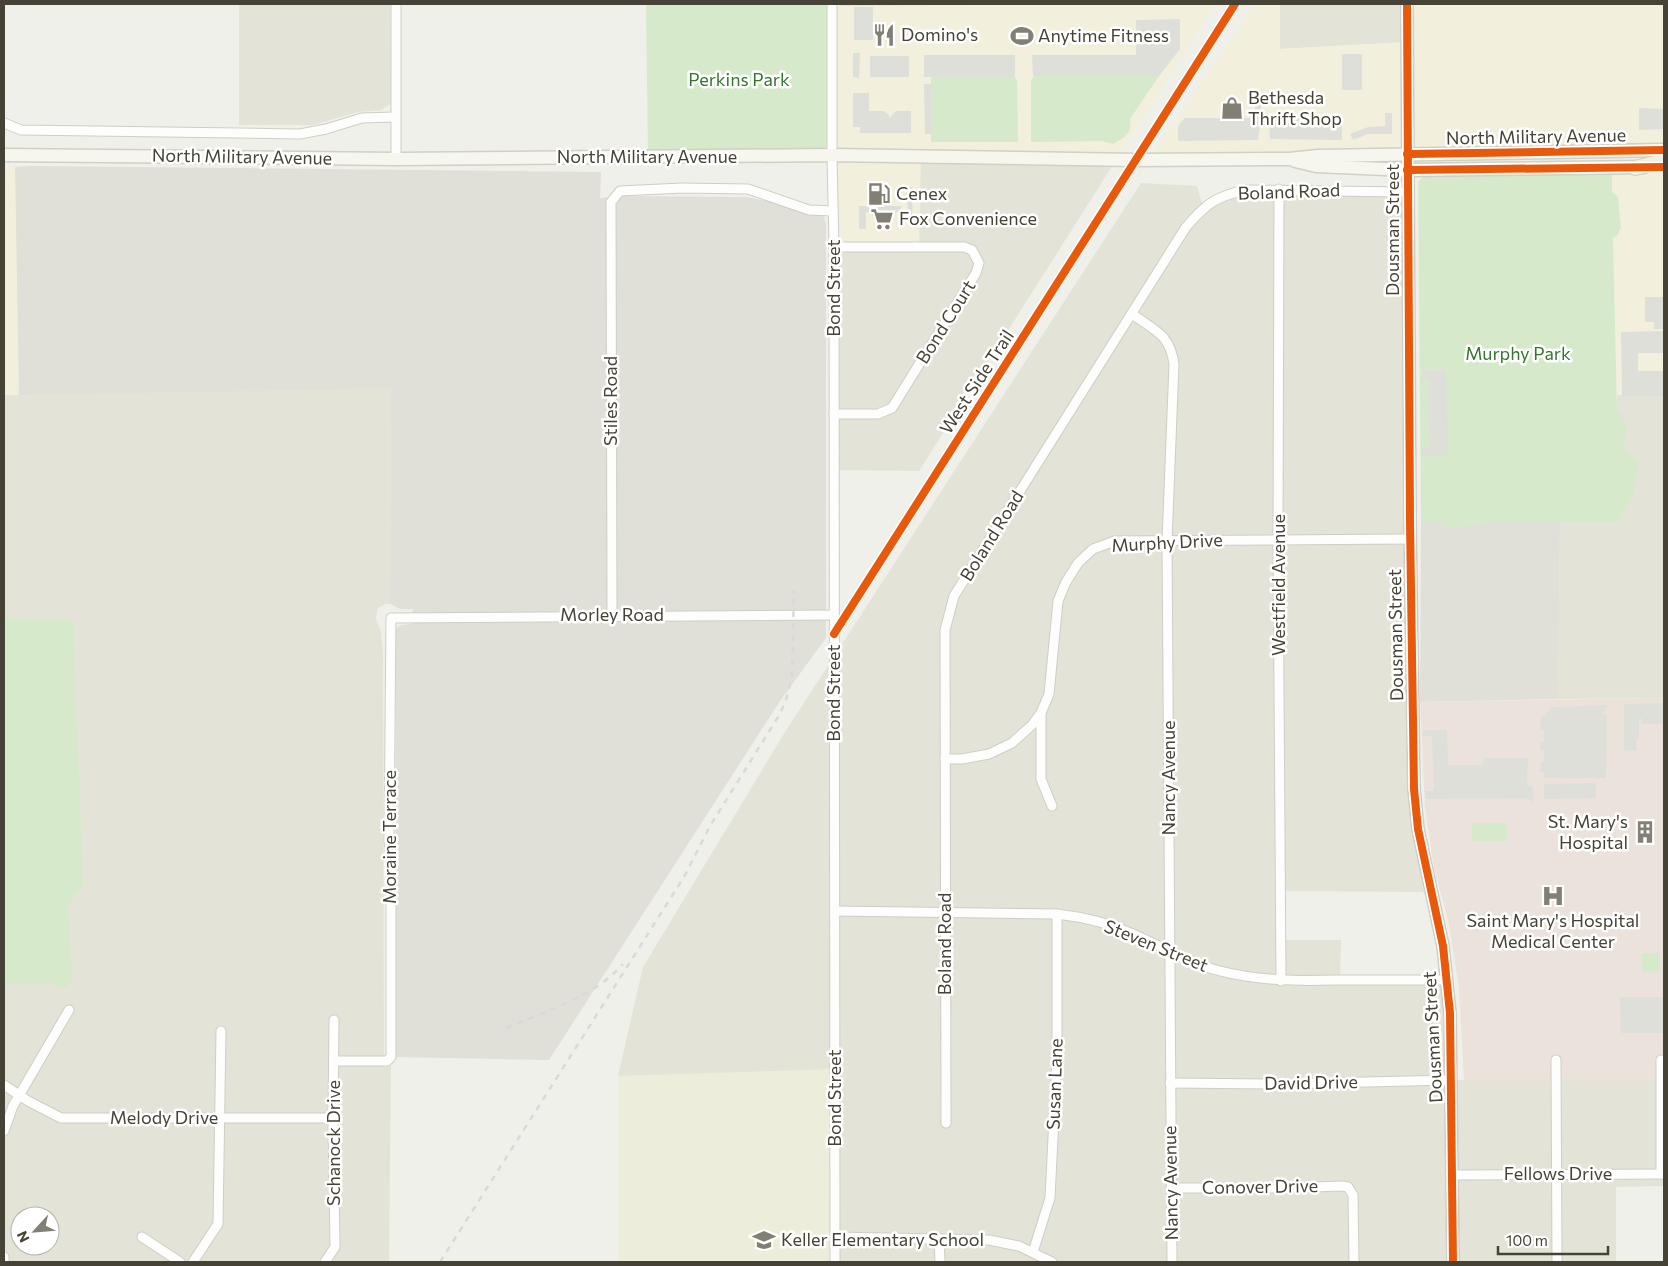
<svg xmlns="http://www.w3.org/2000/svg" width="1668" height="1266" font-family="Commissioner,sans-serif">
  <rect width="100%" height="100%" fill="#f0f0ea"/>
  <g fill="#e3e3d7" fill-rule="evenodd">
    <path d="M239 4H390L391 102 389 105 381 110 358 112 313 125H239Z"/>
    <path d="M840 4H1117L840 6Z"/>
    <path d="M1280 4H1407V42L1280 49Z"/>
    <path d="M921 157 1116 160 919 471 834 470V247Z"/>
    <path d="M1141 183 1197 186 1203 207 1245 190 1407 192 1414 789 1432 892 1281 891V940H1341L1340 980H1447L1452 1080 1664 1081V1186L1616 1187V1262H835L618 1076 643 967 785 732Z"/>
    <path d="M391 389 390 604H385L378 608 376 618 381 632 383 653 384 1067 391 1066 389 1262H4V395ZM20 1216H50V1246H20Z"/>
    <path d="M1617 395 1664 396V698L1558 699 1560 522H1618Z"/>
  </g>
  <g fill="#f2efdd">
    <path d="M1216 4 1116 160 921 157 919 247H834L832 6Z"/>
    <path d="M1256 4H1280V49L1407 42V4H1664V150L1148 160Z"/>
    <path d="M4 167H15L19 395H4Z"/>
    <path d="M1612 173 1664 174V396L1617 395Z"/>
  </g>
  <g fill="#e0dfd8">
    <path d="M31 166 601 172 600 198 624 196 747 197 767 201 796 211 821 214 824 217 826 225V638L780 701 549 1060 395 1057 396 638V630L398 627 402 625 412 624 413 609H400L390 604 391 389 19 395 15 167Z"/>
    <path d="M1421 521 1560 522 1558 699 1420 702Z"/>
  </g>
  <path fill="#ededdc" d="M835 1069V1262H618V1076Z"/>
  <path fill="#ebe2db" d="M1664 698V1081H1464L1459 988 1449 924 1434 868 1425 808 1420 702Z"/>
  <g fill="#d6eacb">
    <path d="M646 4H832V155L648 157Z"/>
    <path d="M1034 76H1159L1130 119C1133 133 1124 138 1113 144L1102 141 1031 142V80Z"/>
    <path d="M931 77H1015L1017 80 1018 142H931Z"/>
    <path d="M1612 173V192L1618 197 1621 228 1616 237 1613 238 1617 410 1627 427 1623 449 1639 464 1633 495 1618 522H1489L1448 529 1440 522 1421 521 1418 182 1425 174Z"/>
    <path d="M4 618 73 620 83 885 68 904 72 980 66 988H58L55 984 4 983Z"/>
    <rect x="1472" y="823" width="35" height="18"/>
    <path d="M1642 953H1660V971L1642 972Z"/>
  </g>
  <g fill="#dfdfda">
    <rect x="854" y="7" width="19" height="33"/>
    <path d="M1180 19V49L1159 76H1033L1032 55H1136V20Z"/>
    <path d="M853 53H860L859 78 853 77Z"/>
    <rect x="1342" y="54" width="20" height="36"/>
    <rect x="924" y="55" width="91" height="22"/>
    <rect x="870" y="56" width="39" height="21"/>
    <path d="M924 84H931V134H925Z"/>
    <path d="M853 93H869V111H884L889 115V118L891 117 892 115 896 111H911V133H860V127H853Z"/>
    <path d="M1255 102H1261V120L1258 140 1178 141V126L1185 118H1255Z"/>
    <path d="M1639 108 1664 109V129L1639 130Z"/>
    <path d="M1385 113H1392V134H1368L1353 140 1350 134 1368 127 1385 126Z"/>
    <path d="M1281 118H1342V140L1270 139 1269 119Z"/>
    <path d="M908 187H913L912 220H907Z"/>
    <path d="M859 206H902L899 212H866V229H859Z"/>
    <path d="M1645 297H1664V329H1654V322H1645Z"/>
    <path d="M1664 331V353H1638V371H1664V396H1622L1621 332Z"/>
    <path d="M1422 370H1446L1448 456H1422V448H1429L1428 379 1423 378Z"/>
    <path d="M1664 703V724H1642L1641 718H1639V738L1636 741 1637 749 1635 751 1624 750V704Z"/>
    <path d="M1609 705 1602 714H1607L1606 778H1544V772H1540L1541 762 1542 763 1544 761V751L1543 750 1540 751V741L1544 742V731L1543 729 1540 731 1541 716 1545 715 1552 707Z"/>
    <path d="M1423 730H1447L1448 765H1483L1484 758H1528L1527 786H1533V802L1526 798 1426 799 1425 791H1432L1434 789 1432 739 1431 736H1423Z"/>
    <path d="M1596 783V798L1544 799V784Z"/>
    <path d="M1620 997H1664V1033H1621Z"/>
  </g>
  <g fill="none" stroke-linecap="round" stroke-linejoin="round">
    <defs>
      <g id="minor">
        <path d="M832 4V155L834 247 835 1262"/>
        <path d="M4 123 21 130 300 134 326 129 362 118 395 117"/>
        <path d="M396 159V4"/>
        <path d="M1279 189 1278 540 1281 981"/>
        <path d="M834 247H964L972 250 979 263 976 273 892 408 878 414H834"/>
        <path d="M1132 314C1154 330 1170 334 1174 364L1167 541 1172 1262"/>
        <path d="M612 615 611 202 620 191 682 188 748 189 809 210 833 211"/>
        <path d="M1041 713V779L1052 806"/>
        <path d="M945 759H962L989 754 1012 743 1032 725 1041 713 1049 694 1058 601 1066 582 1078 563 1093 549 1115 541 1410 539"/>
        <path d="M835 911 1057 914C1083 917 1109 923 1133 934 1163 947 1189 963 1220 971 1259 981 1298 981 1337 980 1374 980 1411 980 1447 980"/>
        <path d="M1556 1060 1557 1262"/>
        <path d="M1661 1060V1174"/>
        <path d="M334 1061H387L391 1057V867L389 840 391 618 834 615"/>
        <path d="M1170 1083 1282 1084 1451 1080"/>
        <path d="M4 1085 28 1101 61 1118H333"/>
        <path d="M946 1123 945 630 954 596 1186 227C1207 203 1215 197 1245 190L1407 192"/>
        <path d="M4 1131 13 1106 69 1010"/>
        <path d="M1452 1175 1664 1174"/>
        <path d="M1171 1188H1283L1343 1186 1348 1187 1353 1195 1354 1262"/>
        <path d="M142 1237 180 1262"/>
        <path d="M835 1237 989 1240 1019 1246 1052 1262"/>
        <path d="M939 1238 940 1262"/>
        <path d="M1033 1252 1050 1198 1057 1057V914"/>
        <path d="M4 1257V1262"/>
        <path d="M193 1262 218 1224 221 1031"/>
        <path d="M325 1262 335 1247 333 1118 334 1020"/>
      </g>
      <path id="tertiary" d="M1407 4 1410 522 1414 789 1418 829 1443 946 1450 1013 1453 1262"/>
      <g id="secondary">
        <path d="M4 155 396 159 832 155 1136 160 1289 159 1318 156 1664 150"/>
        <path d="M1295 161 1316 166 1407 170 1644 167"/>
      </g>
      <path id="primary" d="M1635 168 1664 161"/>
    </defs>
    <use href="#minor" stroke="#cecec7" stroke-width="11"/>
    <use href="#tertiary" stroke="#cecec7" stroke-width="14"/>
    <use href="#secondary" stroke="#d0d0c3" stroke-width="15"/>
    <use href="#primary" stroke="#d2d1b8" stroke-width="16"/>
    <use href="#minor" stroke="#fdfdfc" stroke-width="9"/>
    <use href="#tertiary" stroke="#fdfdfc" stroke-width="11"/>
    <use href="#secondary" stroke="#f6f6ef" stroke-width="12"/>
    <use href="#primary" stroke="#f0f0e4" stroke-width="14"/>
    <g stroke="#d9d9d8" stroke-width="2.5" stroke-dasharray="6 6" stroke-linecap="butt">
      <path d="M506 1028C546 1011 593 998 623 964"/>
      <path d="M440 1262 684 877 710 826 780 714 786 700 792 677 794 590"/>
    </g>
    <defs>
      <g id="cycleway">
        <path d="M1407 4 1410 522 1414 789 1418 829 1443 946 1450 1013 1453 1262"/>
        <path d="M1407 154 1664 150"/>
        <path d="M1407 170 1664 167"/>
        <path d="M834 634 1235 4"/>
      </g>
    </defs>
    <use href="#cycleway" stroke="#fff" stroke-width="11"/>
    <use href="#cycleway" stroke="#e8590c" stroke-width="8"/>
  </g>
  <defs>
    <symbol id="restaurant-bare" viewBox="-9 -9 18 18"><path d="M-5-6h1v4h1v-4h1v4h1v-4h1v5L-1.5 .5V6h-2V.5L-5-1ZM5-6V6H3V1.5H1.5Q1.5-4 5-6Z" fill="#828075" stroke="#fff" stroke-width="2.5" paint-order="stroke"/></symbol>
    <symbol id="stadium-bare" viewBox="-9 -9 18 18"><path d="M0-5a6.5 5 0 1 0 0 10a6.5 5 0 1 0 0-10ZM-3.5-1.8h7v3.6h-7Z" fill="#828075" stroke="#fff" stroke-width="2.5" paint-order="stroke"/></symbol>
    <symbol id="shop-bare" viewBox="-9 -9 18 18"><path d="M-5-2.5h2.3a2.7 3.5 0 0 1 5.4 0H5L5.5 6h-11ZM-1.5-2.5h3a1.5 2.3 0 0 0-3 0Z" fill="#828075" stroke="#fff" stroke-width="2.5" paint-order="stroke"/></symbol>
    <symbol id="fuel-bare" viewBox="-9 -9 18 18"><path d="M-5.5-6h7V0h2V4h1.3V-2.5L3-4.5l.8-.8L6-3V5H2.5V1h-1V6h-7ZM-4.2-4.7v3.2H.2V-4.7Z" fill="#828075" stroke="#fff" stroke-width="2.5" paint-order="stroke"/></symbol>
    <symbol id="supermarket-bare" viewBox="-9 -9 18 18"><path d="M-6-5.5h2.5l.6 2H6L4.5 2H-2.5L-4.4-4H-6ZM-1.5 3.2a1.3 1.3 0 1 0 .1 0ZM3 3.2a1.3 1.3 0 1 0 .1 0Z" fill="#828075" stroke="#fff" stroke-width="2.5" paint-order="stroke"/></symbol>
    <symbol id="building-bare" viewBox="-9 -9 18 18"><path d="M-4-6H4V6H1V3H-1V6H-4ZM-2.5-4.3h1.7v1.8h-1.7ZM.8-4.3h1.7v1.8H.8ZM-2.5-1h1.7V.8h-1.7ZM.8-1h1.7V.8H.8Z" fill="#828075" stroke="#fff" stroke-width="2.5" paint-order="stroke"/></symbol>
    <symbol id="hospital-bare" viewBox="-9 -9 18 18"><path d="M-5-5h3v3.5h4V-5h3V5h-3V1.5h-4V5h-3Z" fill="#828075" stroke="#fff" stroke-width="2.5" paint-order="stroke"/></symbol>
    <symbol id="school-bare" viewBox="-9 -9 18 18"><path d="M0-5L7-2L0 1L-7-2ZM-4 1L0 2.5L4 1V4Q0 6-4 4Z" fill="#828075" stroke="#fff" stroke-width="2.5" paint-order="stroke"/></symbol>
  </defs>
  <g fill-rule="evenodd">
    <use href="#restaurant-bare" x="868" y="19" width="32" height="32"/>
    <use href="#stadium-bare" x="1006" y="20" width="32" height="32"/>
    <use href="#shop-bare" x="1216" y="92" width="32" height="32"/>
    <use href="#fuel-bare" x="863" y="178" width="32" height="32"/>
    <use href="#supermarket-bare" x="866" y="203" width="32" height="32"/>
    <use href="#building-bare" x="1629" y="816" width="32" height="32"/>
    <use href="#hospital-bare" x="1537" y="880" width="32" height="32"/>
    <use href="#school-bare" x="748" y="1224" width="32" height="32"/>
  </g>
  <g text-anchor="middle" stroke-width="5" stroke-linejoin="round" paint-order="stroke">
    <g font-size="18" fill="#464336" stroke="#fff" text-anchor="start">
      <text x="901" y="41">Domino's</text>
      <text x="1038" y="42">Anytime Fitness</text>
      <text x="1248" y="104">Bethesda<tspan x="1248" dy="21">Thrift Shop</tspan></text>
      <text x="896" y="200">Cenex</text>
      <text x="899" y="225">Fox Convenience</text>
      <text x="1628" y="828" text-anchor="end">St. Mary's<tspan x="1628" dy="21">Hospital</tspan></text>
      <text x="1553" y="927" text-anchor="middle">Saint Mary's Hospital<tspan x="1553" dy="21">Medical Center</tspan></text>
      <text x="781" y="1246">Keller Elementary School</text>
    </g>
    <g font-size="18" fill="#35752c" stroke="#fff">
      <text x="739" y="86">Perkins Park</text>
      <text x="1518" y="360">Murphy Park</text>
    </g>
    <g font-size="18" fill="#464336" stroke="#fff">
      <text transform="translate(1536 137) rotate(-1)" y="6">North Military Avenue</text>
      <text transform="translate(242 157) rotate(1)" y="6">North Military Avenue</text>
      <text x="647" y="163">North Military Avenue</text>
      <text transform="translate(1289 192) rotate(-2)" y="6">Boland Road</text>
      <text transform="translate(1393 230) rotate(-90)" y="6">Dousman Street</text>
      <text transform="translate(834 288) rotate(-90)" y="6">Bond Street</text>
      <text transform="translate(946 322) rotate(-58)" y="6">Bond Court</text>
      <text transform="translate(977 382) rotate(-57)" y="6">West Side Trail</text>
      <text transform="translate(611 401) rotate(-90)" y="6">Stiles Road</text>
      <text transform="translate(992 536) rotate(-58)" y="6">Boland Road</text>
      <text transform="translate(1167 543) rotate(-3)" y="6">Murphy Drive</text>
      <text transform="translate(1279 585) rotate(-90)" y="6">Westfield Avenue</text>
      <text x="612" y="621">Morley Road</text>
      <text transform="translate(1396 635) rotate(-91)" y="6">Dousman Street</text>
      <text transform="translate(834 693) rotate(-90)" y="6">Bond Street</text>
      <text transform="translate(1169 778) rotate(-90)" y="6">Nancy Avenue</text>
      <text transform="translate(390 837) rotate(-90)" y="6">Moraine Terrace</text>
      <text transform="translate(945 944) rotate(-90)" y="6">Boland Road</text>
      <text transform="translate(1156 946) rotate(22)" y="6">Steven Street</text>
      <text transform="translate(1433 1037) rotate(-93)" y="6">Dousman Street</text>
      <text transform="translate(1311 1083) rotate(-1)" y="6">David Drive</text>
      <text transform="translate(1055 1084) rotate(-88)" y="6">Susan Lane</text>
      <text transform="translate(835 1098) rotate(-90)" y="6">Bond Street</text>
      <text x="164" y="1124">Melody Drive</text>
      <text transform="translate(334 1143) rotate(-90)" y="6">Schanock Drive</text>
      <text x="1558" y="1180">Fellows Drive</text>
      <text transform="translate(1171 1183) rotate(-91)" y="6">Nancy Avenue</text>
      <text transform="translate(1260 1187) rotate(-1)" y="6">Conover Drive</text>
    </g>
  </g>
  <rect width="1668" height="1266" fill="none" stroke="#464336" stroke-width="10"/>
  <g transform="translate(35 1231) rotate(244)"><circle r="24" fill="#ffffff" stroke="#b5b4af"/>
  <path d="M0-4L9 19L0 12L-9 19Z" fill="#828075"/>
  <text y="-8" font-size="14" font-weight="bold" text-anchor="middle" fill="#464336">N</text>
  </g>
  <path d="M1498 1246v8h110v-8" fill="none" stroke="#464336" stroke-width="2.5"/>
  <text x="1506" y="1246" font-size="15" fill="#464336" stroke="#ffffff" stroke-width="4" paint-order="stroke">100 m</text>
</svg>
